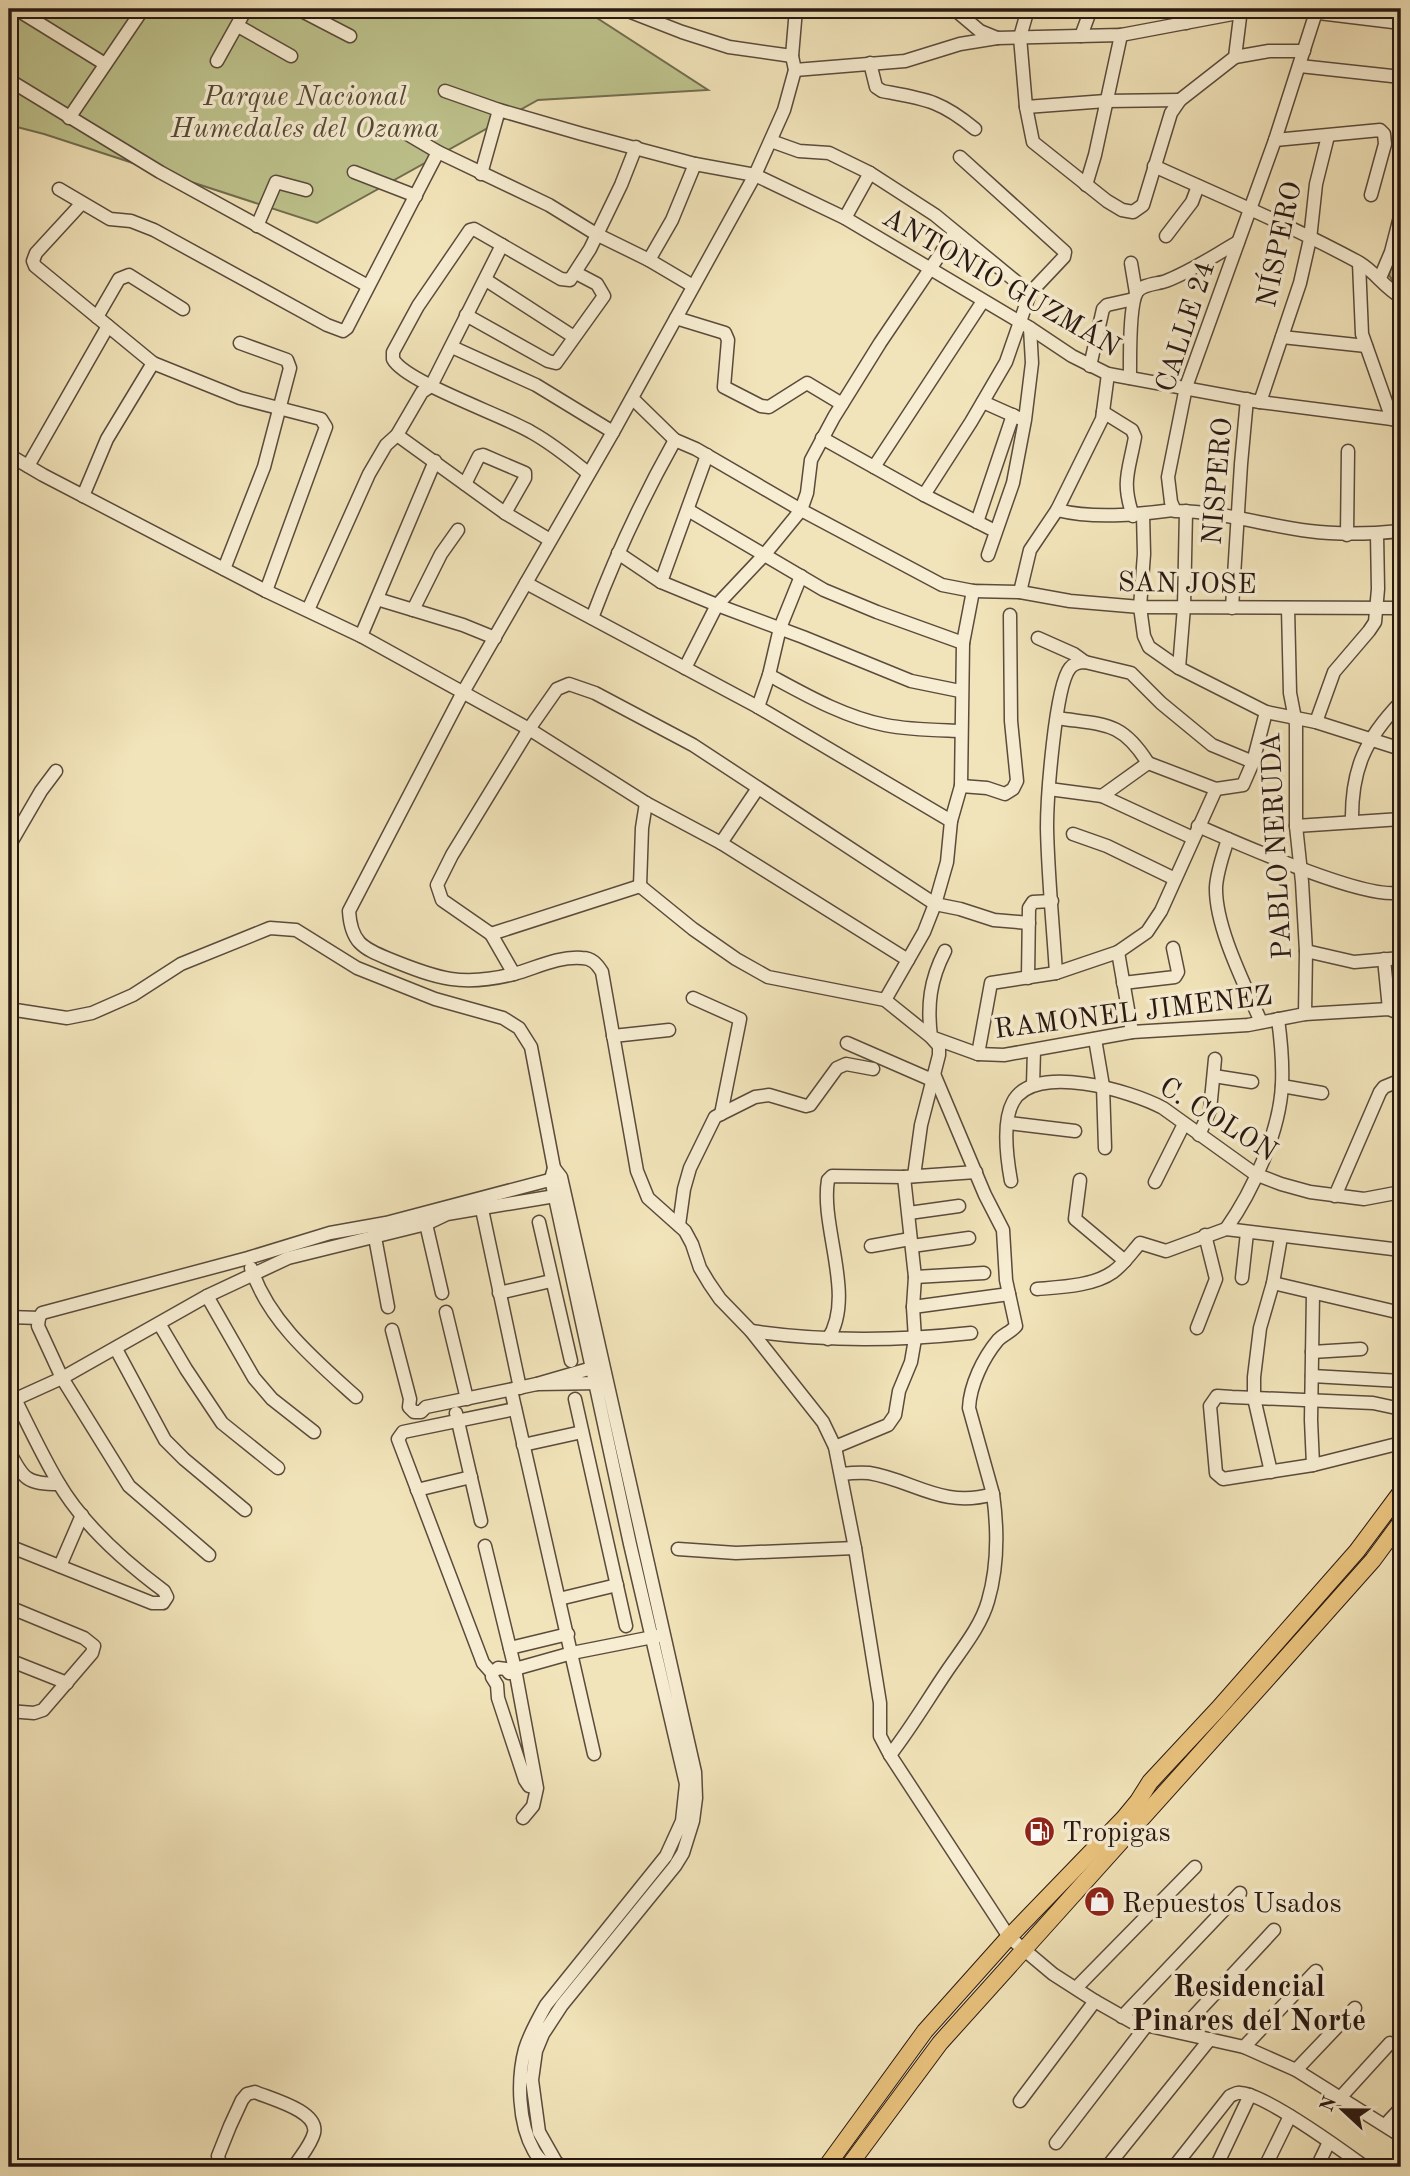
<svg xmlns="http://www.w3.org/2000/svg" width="1410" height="2176" font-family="'Old Standard TT',serif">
  <rect width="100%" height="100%" fill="#f2e4ba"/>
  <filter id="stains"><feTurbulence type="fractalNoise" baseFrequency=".00286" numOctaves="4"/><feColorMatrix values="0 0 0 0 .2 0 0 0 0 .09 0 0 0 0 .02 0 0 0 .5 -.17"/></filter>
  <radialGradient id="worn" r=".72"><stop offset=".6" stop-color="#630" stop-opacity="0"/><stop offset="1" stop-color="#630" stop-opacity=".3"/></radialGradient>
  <g fill="#bec38d" stroke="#726e50" stroke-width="2">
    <path d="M9 9H583L708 90 538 100 317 223 44 134 9 125Z"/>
    <path d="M1401 234V293L1389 275Z"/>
  </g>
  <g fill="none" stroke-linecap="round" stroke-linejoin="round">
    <defs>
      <g id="minor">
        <path d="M16 9 105 64"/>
        <path d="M298 9 350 36"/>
        <path d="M623 9 682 32 729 47 792 56"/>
        <path d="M796 9 792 56 795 70 784 110 755 175 613 432 462 694 349 911C351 942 362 948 389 959 438 979 462 987 514 974 536 968 558 956 582 958 592 958 597 964 602 972L637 1171 648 1198 685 1231 692 1244 700 1268 709 1283 720 1299 751 1331 823 1422 835 1447 855 1548 880 1703V1736L890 1755 1009 1937 1053 1974 1095 2001 1132 2022 1244 2047 1296 2070 1401 2136"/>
        <path d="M948 9H954L980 31 997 38"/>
        <path d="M1028 9 1020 37 1026 107 1033 142 1107 201 1122 210 1133 212 1143 205 1171 113 1180 100 1235 57 1241 9"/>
        <path d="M1184 9 1186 23"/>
        <path d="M1317 9 1275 140 1186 387 1168 477 1171 502 1175 511C1220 511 1264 525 1309 531 1340 535 1370 534 1401 531"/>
        <path d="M238 26 291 56"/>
        <path d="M1081 36 1091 9"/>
        <path d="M1235 57 1269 51H1304"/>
        <path d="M217 61 246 9"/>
        <path d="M870 63 876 87 882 91C925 99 940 100 975 129"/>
        <path d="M1300 66 1401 77"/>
        <path d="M795 70 905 61 960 44 997 38 1121 35 1259 9 1294 10 1401 23"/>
        <path d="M9 80 160 172 368 286"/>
        <path d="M445 91 499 110 582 134 695 164 755 175 845 218 1030 328 1072 356 1108 374 1260 402 1392 419 1401 422"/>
        <path d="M1026 107 1106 101 1180 100"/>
        <path d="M69 118 143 9"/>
        <path d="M404 132 438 152 549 205 596 234 649 260 693 286"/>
        <path d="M1275 140 1380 130 1384 134 1385 144 1371 195"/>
        <path d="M771 141 799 151 829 153 870 173 935 215 1030 293"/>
        <path d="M1154 166C1222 197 1294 227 1360 263 1376 273 1385 288 1401 297"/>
        <path d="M354 172 416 196"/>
        <path d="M481 174 499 110"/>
        <path d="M1086 185 1095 155 1121 35"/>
        <path d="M59 189 110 219 131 221 154 230 327 325 343 331 347 328 438 152"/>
        <path d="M82 203 36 253 33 261 35 266 153 363 240 398 321 419 326 427 266 591"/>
        <path d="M845 218 870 173"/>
        <path d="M257 226 276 182 306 190"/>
        <path d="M1166 236 1192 202 1198 186"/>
        <path d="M649 260 672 220 695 164"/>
        <path d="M1131 263 1136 293"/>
        <path d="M1359 263 1362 334 1392 419"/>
        <path d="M1380 278 1391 252 1401 213"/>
        <path d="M486 280 574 337"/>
        <path d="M466 315 548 361 556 363 604 296 597 284 576 273"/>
        <path d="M97 317 119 279 129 275 183 309"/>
        <path d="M676 318 725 333 728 340 724 387 761 406 769 407 807 383 842 404"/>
        <path d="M1282 337 1366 346"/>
        <path d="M452 347 536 385 613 432"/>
        <path d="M1090 366 1103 309 1107 305 1134 299"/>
        <path d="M1130 378C1130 361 1129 305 1137 292 1142 284 1158 284 1166 281 1192 271 1215 255 1238 242"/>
        <path d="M632 398 675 440 696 449 801 510 942 585 973 591 1020 592 1070 601 1140 607 1401 608"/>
        <path d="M983 402 1021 419"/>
        <path d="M1260 402 1300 283 1310 239 1316 184 1328 136"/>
        <path d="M1103 412 1132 430 1135 437C1129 471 1121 481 1133 516"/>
        <path d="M397 435 505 513 550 540"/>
        <path d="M822 438 924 495 995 531"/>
        <path d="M9 455 43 475 266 591 361 636 529 729 646 803 721 843 908 960"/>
        <path d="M28 466 108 326"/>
        <path d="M874 467 983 301"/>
        <path d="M588 473C571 459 551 443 531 432 505 416 405 382 393 359V352L418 306 470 230 474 229 561 279 570 280 590 249 621 185 636 147"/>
        <path d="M465 484 479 456 483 455 525 473V478L505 513"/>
        <path d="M924 495 971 422 1006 362 1030 293 1064 257 1065 252 960 157"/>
        <path d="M83 496 107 439 153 363"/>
        <path d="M688 510 824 590 877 612 963 643"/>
        <path d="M1057 510C1094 519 1135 515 1173 510"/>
        <path d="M1186 511 1184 607 1179 668 1266 712 1316 722 1401 749"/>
        <path d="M1143 514 1144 554 1140 607 1144 636 1149 647 1179 668"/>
        <path d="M977 522 1013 415"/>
        <path d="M1347 535 1348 451"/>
        <path d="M618 553 661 582 717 605 803 637 911 681 960 691"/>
        <path d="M988 555 1013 483 1025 420 1032 363 1030 328"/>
        <path d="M224 569 264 467 290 368 287 360 240 343"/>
        <path d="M661 582 707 455"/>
        <path d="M526 583 758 707 951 821"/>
        <path d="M1020 592 1030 550 1057 510 1102 419 1108 374"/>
        <path d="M377 599 463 625 495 638"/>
        <path d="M1232 608 1241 464 1247 399"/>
        <path d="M1288 608 1290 693 1296 724V826L1302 882 1306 951 1305 1014"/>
        <path d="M308 610 369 474 386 445 397 435 422 392 431 386 502 245"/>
        <path d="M413 610 441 554 458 530"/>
        <path d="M592 618C615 557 643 497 675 440"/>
        <path d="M361 636 435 461"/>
        <path d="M1038 638 1074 654 1085 662"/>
        <path d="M685 668 717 605 765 554 801 510 807 493 811 460 834 417 880 343 955 232"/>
        <path d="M769 675C806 695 844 717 885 725 910 730 936 730 961 731"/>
        <path d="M758 707 769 675 780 628 801 576"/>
        <path d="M1057 718C1103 725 1121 720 1148 763"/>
        <path d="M1316 722 1334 672 1369 631 1375 622 1378 589 1377 534"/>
        <path d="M961 786 987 788 1005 794 1013 789 1017 781 1011 721 1010 615"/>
        <path d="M1049 789 1102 796 1193 838"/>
        <path d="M1102 796 1148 763 1216 789 1243 785 1253 762 1266 712"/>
        <path d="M1352 822C1351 770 1365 739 1401 702"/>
        <path d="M1198 826C1235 842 1368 902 1401 892"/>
        <path d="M1296 826 1401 819"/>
        <path d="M1073 834 1107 846 1175 879"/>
        <path d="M1228 839C1223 855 1217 871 1216 887 1215 927 1245 985 1261 1022"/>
        <path d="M721 843 758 788"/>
        <path d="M9 846 41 791 56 771"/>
        <path d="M640 886 693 929 736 959 768 977 885 1000 931 1037 978 1054 1004 1055 1132 1032 1248 1025 1305 1014 1389 1009 1401 1014"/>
        <path d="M640 886 642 828 646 803"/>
        <path d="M491 934 442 900 437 885 452 855 529 729 557 689 569 684 595 693 693 745 935 904 960 909 994 920 1029 923"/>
        <path d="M1306 951 1354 962 1401 958"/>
        <path d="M1118 952 1132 1032"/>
        <path d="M1384 959 1389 1009"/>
        <path d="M1056 973C1053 925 1048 876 1047 828 1047 800 1055 686 1070 668 1074 663 1079 662 1085 662L1131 673 1161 703 1212 745 1253 762"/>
        <path d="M514 974 491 934 640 886"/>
        <path d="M1028 978 1029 908 1033 902 1052 901"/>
        <path d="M1123 983 1175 977 1178 972 1173 948"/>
        <path d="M693 998 740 1019 721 1114"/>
        <path d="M885 1000 924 932 935 904 947 862 951 821 961 786 963 643 973 591"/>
        <path d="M9 1009 67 1018 92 1013 133 995 181 964 270 928 296 930 357 968 435 999 503 1018 519 1028 531 1047 554 1168"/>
        <path d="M613 1036 669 1030"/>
        <path d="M1095 1039 1103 1086 1105 1148"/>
        <path d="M847 1043 932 1080"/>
        <path d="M978 1054 991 983 1056 973 1118 952 1147 932 1161 911 1216 789"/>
        <path d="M934 1074 985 1195 1003 1230 1006 1280 1009 1294"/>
        <path d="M1214 1076 1252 1082"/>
        <path d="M1033 1085 1034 1050"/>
        <path d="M1282 1086 1322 1093"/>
        <path d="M1009 1123 1075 1131"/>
        <path d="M1199 1135 1210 1110 1215 1059"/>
        <path d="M914 1176 921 1125 939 1055V1046L931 1037C927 1005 930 980 945 951"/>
        <path d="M1080 1180 1075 1219 1125 1261"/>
        <path d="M1011 1181C1007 1159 1002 1122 1013 1102 1034 1062 1132 1091 1163 1108L1255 1174 1281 1184 1310 1192 1364 1199 1401 1192"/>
        <path d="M1155 1182 1184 1124"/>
        <path d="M1335 1196 1380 1092 1384 1087 1401 1080"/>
        <path d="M480 1200 520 1388"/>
        <path d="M909 1213 959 1206"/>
        <path d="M539 1222 571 1361"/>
        <path d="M426 1224 442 1293"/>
        <path d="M679 1225 684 1189 690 1168 715 1117 755 1097 769 1095 806 1106 810 1105 837 1068 846 1064 873 1069"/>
        <path d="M1226 1229C1253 1191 1280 1131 1282 1084 1283 1062 1281 1041 1278 1019"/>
        <path d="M374 1232 388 1307"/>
        <path d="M871 1246 910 1239"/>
        <path d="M912 1246 969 1238"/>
        <path d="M251 1268C269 1322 315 1360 356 1397"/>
        <path d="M915 1277 984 1273"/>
        <path d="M1242 1278 1247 1233"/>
        <path d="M1273 1283 1401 1313"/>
        <path d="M1037 1289C1061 1287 1093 1286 1113 1272 1124 1264 1132 1252 1140 1243L1166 1251 1226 1229 1401 1250"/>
        <path d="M499 1293 551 1281"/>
        <path d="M207 1296 254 1378 272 1399 314 1432"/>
        <path d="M446 1312 467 1399"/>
        <path d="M9 1317 39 1318"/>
        <path d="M160 1325 186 1369 222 1423 278 1468"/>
        <path d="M1197 1328 1216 1279 1205 1235"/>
        <path d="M392 1330 410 1399 409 1407 414 1412H421L426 1407 537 1384"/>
        <path d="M751 1331C825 1342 897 1341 971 1333"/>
        <path d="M828 1339C856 1296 820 1227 828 1180L832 1176 904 1177 976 1172"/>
        <path d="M116 1349 165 1440 184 1459 245 1510"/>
        <path d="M1312 1352 1361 1349"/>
        <path d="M599 1366 537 1384 601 1383"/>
        <path d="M1312 1376 1401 1381"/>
        <path d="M511 1390 594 1754"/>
        <path d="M575 1399 626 1626"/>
        <path d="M9 1402 62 1378 207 1296 288 1258 426 1224 447 1214 561 1195"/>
        <path d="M1401 1409 1373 1403 1232 1397 1217 1396 1210 1406 1216 1473 1223 1479 1313 1465 1401 1443"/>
        <path d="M456 1413 481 1521"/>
        <path d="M523 1445 582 1432"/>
        <path d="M835 1447 888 1425 895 1415 899 1391 911 1362 915 1339 913 1307 915 1277 904 1177"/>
        <path d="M9 1451C23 1479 27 1484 59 1484"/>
        <path d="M1313 1465 1311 1420 1313 1293"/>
        <path d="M1271 1472 1254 1398V1377L1260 1328 1273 1283 1281 1237"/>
        <path d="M841 1474C850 1473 860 1472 869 1473 913 1480 942 1509 993 1494L969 1408C970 1385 983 1358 998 1340 1004 1334 1011 1332 1016 1326L1009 1294 913 1307"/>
        <path d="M417 1490 471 1477"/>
        <path d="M9 1546 152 1603H163L167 1597 164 1591C125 1562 83 1525 58 1482 42 1455 29 1427 15 1399"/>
        <path d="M485 1546 515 1669 572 1653 658 1636"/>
        <path d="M678 1549 736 1553 855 1548"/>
        <path d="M209 1555 129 1486 62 1378 38 1326 39 1318 42 1313 248 1258 330 1233 386 1223 557 1178"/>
        <path d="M60 1566 82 1515"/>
        <path d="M559 1599 617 1585"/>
        <path d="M9 1607 84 1638 94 1646 92 1653 43 1710 34 1713 9 1711"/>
        <path d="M510 1648 568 1634"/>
        <path d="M9 1660 67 1683"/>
        <path d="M492 1673 483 1663 398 1439 403 1432 515 1409"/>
        <path d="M890 1755C911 1728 928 1699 947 1671 962 1649 981 1626 988 1601 998 1567 998 1530 993 1494"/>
        <path d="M523 1818 533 1806 537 1788 515 1669 509 1673 506 1669 498 1668 492 1673V1677L497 1685 498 1698 525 1780 529 1786 537 1788"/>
        <path d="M1076 1988 1195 1867"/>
        <path d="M1122 2017 1240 1893"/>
        <path d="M1179 2032 1274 1930"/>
        <path d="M1244 2047 1316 1971"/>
        <path d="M1296 2070 1355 2008"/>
        <path d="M1339 2099 1390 2043"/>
        <path d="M1020 2101 1095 2001"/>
        <path d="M1385 2125 1401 2108"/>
        <path d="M1056 2143 1146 2026"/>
        <path d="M221 2167 218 2156 230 2126 242 2100 247 2094 255 2092C271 2099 319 2111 314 2133 311 2145 300 2157 294 2167"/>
        <path d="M548 2167C543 2162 537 2157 534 2151 518 2123 517 2079 525 2049 530 2033 538 2019 546 2005L666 1856 682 1821 686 1784 630 1544 551 1179 554 1168 561 1177 685 1728 695 1772 696 1798 693 1821 683 1853 675 1866 562 2005 543 2034 536 2051 532 2080 539 2132 556 2162 563 2167"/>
        <path d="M1107 2167 1210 2039"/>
        <path d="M1174 2167 1230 2096C1233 2095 1237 2092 1240 2093 1264 2093 1343 2151 1365 2167"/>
        <path d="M1216 2167 1250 2095"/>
        <path d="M1265 2167 1290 2116"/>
        <path d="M1317 2167 1329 2142"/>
      </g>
      <g id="major">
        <path d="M826 2167 925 2031 1009 1937 1124 1818 1138 1801 1150 1782 1218 1709 1357 1551 1401 1492"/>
        <path d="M848 2167 940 2043 1276 1669 1373 1560 1401 1522"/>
      </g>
    </defs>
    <use href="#minor" stroke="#5a4b3c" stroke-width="15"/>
    <use href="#major" stroke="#271812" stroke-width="18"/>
    <use href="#minor" stroke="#f7edd2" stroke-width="12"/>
    <use href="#major" stroke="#e9c27d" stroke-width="16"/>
  </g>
  <defs>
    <symbol id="fuel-disc" viewBox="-11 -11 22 22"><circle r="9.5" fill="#8f2418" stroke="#f7edd2"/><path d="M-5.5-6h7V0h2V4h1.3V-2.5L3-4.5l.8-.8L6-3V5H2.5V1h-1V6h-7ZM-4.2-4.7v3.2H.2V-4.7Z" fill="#fff"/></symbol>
    <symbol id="shop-disc" viewBox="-11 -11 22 22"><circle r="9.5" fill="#8f2418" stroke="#f7edd2"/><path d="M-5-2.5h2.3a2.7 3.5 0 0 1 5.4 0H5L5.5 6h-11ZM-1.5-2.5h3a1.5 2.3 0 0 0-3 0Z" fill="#fff"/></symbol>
  </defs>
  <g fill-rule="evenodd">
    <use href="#fuel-disc" x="1022" y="1814" width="35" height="35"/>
    <use href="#shop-disc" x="1082" y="1884" width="35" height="35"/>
  </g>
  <g text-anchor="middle" stroke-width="7" stroke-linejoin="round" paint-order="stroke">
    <g font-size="28" font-style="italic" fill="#544b37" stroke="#f7edd2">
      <text x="305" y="105">Parque Nacional<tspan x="305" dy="32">Humedales del Ozama</tspan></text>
    </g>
    <g font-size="28" fill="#271812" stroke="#f7edd2">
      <text transform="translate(1278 244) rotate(-78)" y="10">NÍSPERO</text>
      <text transform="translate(1002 281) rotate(30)" y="10">ANTONIO GUZMÁN</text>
      <text transform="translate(1184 326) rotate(-72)" y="10">CALLE 24</text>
      <text transform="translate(1216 481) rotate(-85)" y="10">NISPERO</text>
      <text transform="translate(1187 582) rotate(1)" y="10">SAN JOSE</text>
      <text transform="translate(1275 846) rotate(-93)" y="10">PABLO NERUDA</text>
      <text transform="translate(1133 1011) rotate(-7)" y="10">RAMONEL JIMENEZ</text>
      <text transform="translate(1219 1118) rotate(32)" y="10">C. COLON</text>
    </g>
    <g font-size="28" fill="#271812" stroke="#f7edd2" text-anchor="start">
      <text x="1062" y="1841">Tropigas</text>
      <text x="1122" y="1912">Repuestos Usados</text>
    </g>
    <g font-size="30" font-weight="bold" fill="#271812" stroke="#f7edd2">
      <text x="1249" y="1996">Residencial<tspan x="1249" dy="34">Pinares del Norte</tspan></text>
    </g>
  </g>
  <rect width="1410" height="2176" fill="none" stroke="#f2e4ba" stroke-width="35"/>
  <rect x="10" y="10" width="1389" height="2155" fill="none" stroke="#271812" stroke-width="3.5"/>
  <rect x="18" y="18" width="1375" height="2141" fill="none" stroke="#271812" stroke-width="2"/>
  <g transform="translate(1343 2110) rotate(292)" stroke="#f7edd2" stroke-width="5" paint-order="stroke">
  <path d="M0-5L12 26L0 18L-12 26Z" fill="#271812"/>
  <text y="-10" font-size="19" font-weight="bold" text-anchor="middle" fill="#271812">N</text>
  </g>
  <rect width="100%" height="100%" filter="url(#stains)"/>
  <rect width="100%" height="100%" fill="url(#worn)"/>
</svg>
